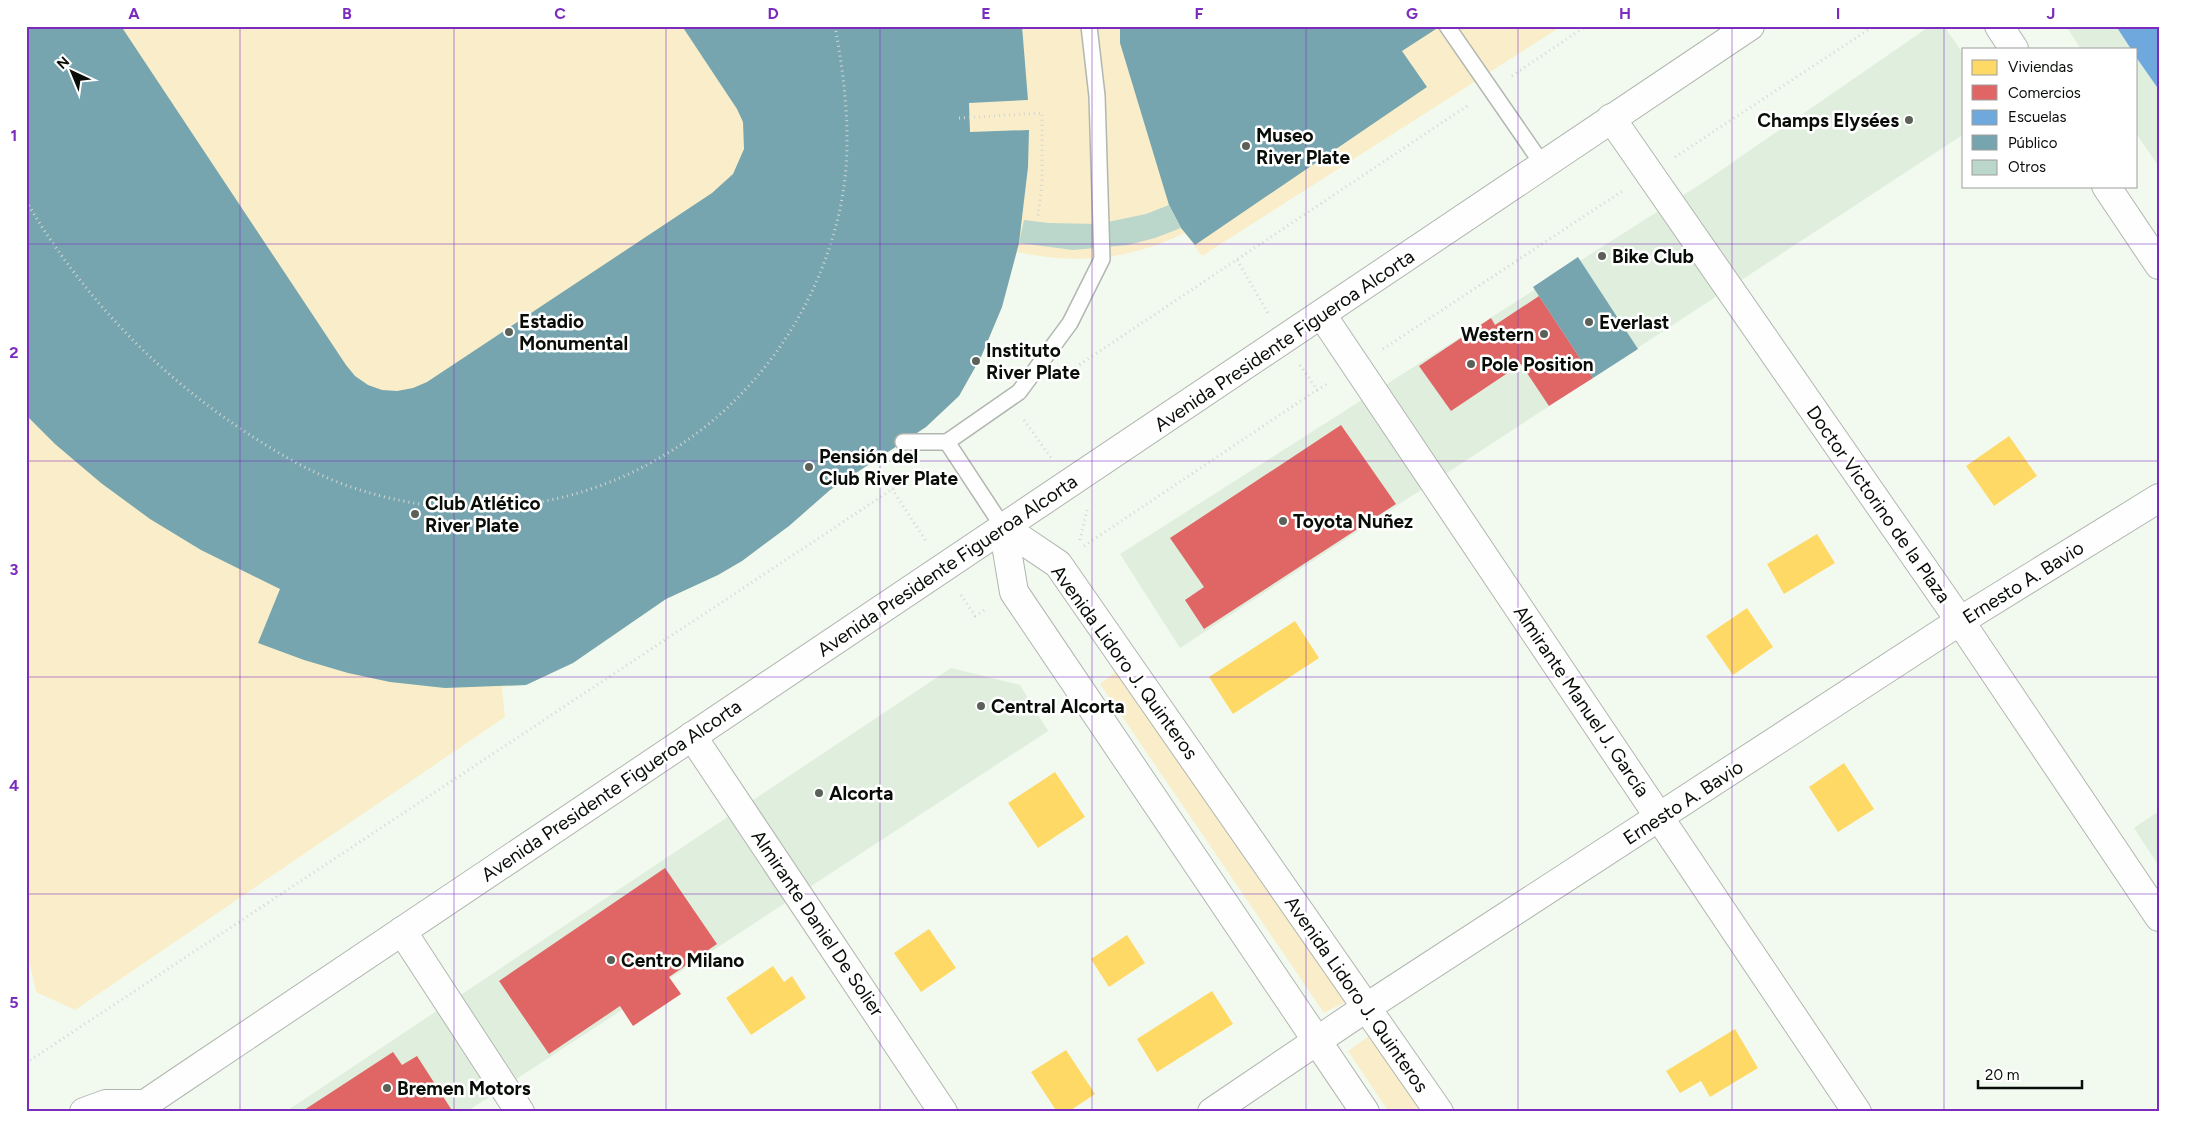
<svg xmlns="http://www.w3.org/2000/svg" width="2185" height="1138" font-family="Figtree,sans-serif">
  <rect width="100%" height="100%" fill="#f2faf0"/>
  <g fill="#e0eede">
    <path d="M1930 26H1944L1964 55V134L1180 648 1120 554 1707 180Z"/>
    <path d="M2066 26H2159V167L2136 133V49H2081Z"/>
    <path d="M951 668 1020 685 1048 731 466 1112H285Z"/>
    <path d="M2159 811V866L2134 828Z"/>
  </g>
  <g fill="#f9eec9">
    <path d="M26 26H1562L1202 256 1185 233C1127 260 1079 265 1017 252L1002 307 981 357 959 396 926 427 830 490 789 526 742 561 718 575 666 599 573 663 526 685 502 687 505 717 75 1010 36 992 26 946Z"/>
    <path d="M1118 670 1347 1001 1324 1013 1100 684Z"/>
    <path d="M1369 1036 1421 1112H1389L1348 1051Z"/>
  </g>
  <g fill="#ffd966">
    <path d="M2009 436 2037 476 1994 506 1966 466Z"/>
    <path d="M1817 534 1835 563 1784 594 1767 564Z"/>
    <path d="M1747 608 1773 647 1733 675 1706 636Z"/>
    <path d="M1295 621 1319 658 1233 714 1209 677Z"/>
    <path d="M1844 763 1874 809 1838 832 1809 787Z"/>
    <path d="M1055 772 1085 817 1038 848 1008 803Z"/>
    <path d="M929 929 956 968 921 992 894 953Z"/>
    <path d="M1127 935 1145 963 1109 987 1091 959Z"/>
    <path d="M773 966 784 982 792 976 806 998 751 1035 726 998Z"/>
    <path d="M1212 991 1233 1024 1157 1072 1137 1039Z"/>
    <path d="M1735 1029 1758 1068 1710 1097 1701 1081 1680 1093 1666 1071Z"/>
    <path d="M1066 1050 1095 1094 1068 1112H1057L1031 1072Z"/>
  </g>
  <g fill="#e06666">
    <path d="M1539 296 1593 378 1549 406 1521 364 1451 411 1419 366 1491 318 1495 325Z"/>
    <path d="M1341 425 1396 504 1204 629 1185 600 1204 587 1170 538Z"/>
    <path d="M665 868 717 944 669 977 681 994 633 1026 620 1006 549 1054 499 981Z"/>
    <path d="M393 1052 402 1065 417 1056 453 1112H301Z"/>
  </g>
  <path fill="#6fa8dc" d="M2116 26H2159V86L2157 87 2136 57V49H2131Z"/>
  <g fill="#76a5af">
    <path d="M26 26H121L346 365 355 376 368 385 382 390 397 391 413 388 427 382 712 193 733 174 744 149 743 122 737 109 682 26H1022L1028 100 969 103 970 132 1029 130 1028 167 1019 243 1002 307 981 357 959 396 926 427 830 490 789 526 742 561 718 575 666 599 573 663 526 685 445 688 390 682 348 673 304 660 258 643 280 589 201 550 150 519 101 483 55 444 26 415Z"/>
    <path d="M1120 26H1434L1436 29 1402 51 1427 87 1195 245 1181 228 1169 205 1120 43Z"/>
    <path d="M1578 257 1638 349 1593 378 1533 287Z"/>
  </g>
  <path fill="#bbd6cb" d="M1169 205 1181 228 1155 238 1128 245 1073 250 1019 243 1024 220 1049 223 1098 224 1146 214Z"/>
  <g fill="none" stroke-linecap="round" stroke-linejoin="round">
    <defs>
      <g id="lane">
        <path d="M1447 26 1543 165"/>
        <path d="M903 442H947"/>
        <path d="M1003 527 947 442 1019 392 1070 323 1102 259 1097 96 1089 26"/>
      </g>
      <g id="street">
        <path d="M1999 26 2014 49"/>
        <path d="M1611 118 1960 621 2159 917"/>
        <path d="M2106 186 2159 265"/>
        <path d="M1322 315 1857 1112"/>
        <path d="M1003 527 1058 564 1439 1112"/>
        <path d="M1003 527 1014 592 1365 1112"/>
        <path d="M692 736 943 1112"/>
        <path d="M402 931 520 1112"/>
        <path d="M1212 1112 1367 1007 1960 621 2159 498"/>
      </g>
      <g id="secondary">
        <path d="M84 1112 106 1104H145"/>
        <path d="M141 1112 145 1104 182 1079 1750 26"/>
      </g>
    </defs>
    <use href="#lane" stroke="#b1b7b0" stroke-width="18"/>
    <use href="#street" stroke="#b1b7b0" stroke-width="30"/>
    <use href="#secondary" stroke="#b1b7b0" stroke-width="30"/>
    <g stroke="#d4d6d4" stroke-width="3" stroke-dasharray="1 4" stroke-linecap="butt">
      <path d="M1512 76 1586 26"/>
      <path d="M959 118 1042 113V182L1038 216"/>
      <path d="M1675 157 1874 26"/>
      <path d="M26 201C84 299 161 379 258 440 289 460 324 479 360 490 574 558 792 426 840 209 853 149 846 86 835 26"/>
      <path d="M1237 260 1268 313"/>
      <path d="M1383 349 1624 190"/>
      <path d="M1300 365 1317 390 1329 383"/>
      <path d="M1067 373 1470 104"/>
      <path d="M1024 420 1051 458"/>
      <path d="M892 489 926 541"/>
      <path d="M1080 540 1087 510"/>
      <path d="M1084 546 1317 390"/>
      <path d="M961 595 975 616 986 609"/>
      <path d="M26 1063 923 469"/>
    </g>
    <use href="#lane" stroke="#fdfefd" stroke-width="15"/>
    <use href="#street" stroke="#fdfefd" stroke-width="28"/>
    <use href="#secondary" stroke="#fdfefd" stroke-width="28"/>
  </g>
  <path fill="none" stroke="#7b2cbf" stroke-width="1" stroke-opacity="0.55" d="M240 26V1112M454 26V1112M666 26V1112M880 26V1112M1092 26V1112M1306 26V1112M1518 26V1112M1732 26V1112M1944 26V1112M26 244H2159M26 461H2159M26 677H2159M26 894H2159"/>
  <g fill="#5b6059" stroke="#fff" stroke-width="2">
    <circle cx="1909" cy="120" r="5"/>
    <circle cx="1246" cy="146" r="5"/>
    <circle cx="1602" cy="256" r="5"/>
    <circle cx="1589" cy="322" r="5"/>
    <circle cx="509" cy="332" r="5"/>
    <circle cx="1544" cy="334" r="5"/>
    <circle cx="976" cy="361" r="5"/>
    <circle cx="1471" cy="364" r="5"/>
    <circle cx="809" cy="467" r="5"/>
    <circle cx="415" cy="514" r="5"/>
    <circle cx="1283" cy="521" r="5"/>
    <circle cx="981" cy="706" r="5"/>
    <circle cx="819" cy="793" r="5"/>
    <circle cx="611" cy="960" r="5"/>
    <circle cx="387" cy="1088" r="5"/>
  </g>
  <g text-anchor="middle" stroke-width="5" stroke-linejoin="round" paint-order="stroke">
    <g font-size="19" font-weight="bold" fill="#090d08" stroke="#fff" text-anchor="start">
      <text x="1899" y="127" text-anchor="end">Champs Elysées</text>
      <text x="1256" y="142">Museo<tspan x="1256" dy="22">River Plate</tspan></text>
      <text x="1612" y="263">Bike Club</text>
      <text x="519" y="328">Estadio<tspan x="519" dy="22">Monumental</tspan></text>
      <text x="1599" y="329">Everlast</text>
      <text x="1534" y="341" text-anchor="end">Western</text>
      <text x="986" y="357">Instituto<tspan x="986" dy="22">River Plate</tspan></text>
      <text x="1481" y="371">Pole Position</text>
      <text x="819" y="463">Pensión del<tspan x="819" dy="22">Club River Plate</tspan></text>
      <text x="425" y="510">Club Atlético<tspan x="425" dy="22">River Plate</tspan></text>
      <text x="1293" y="528">Toyota Nuñez</text>
      <text x="991" y="713">Central Alcorta</text>
      <text x="829" y="800">Alcorta</text>
      <text x="621" y="967">Centro Milano</text>
      <text x="397" y="1095">Bremen Motors</text>
    </g>
    <g font-size="19" fill="#090d08" stroke="#fff">
      <text transform="translate(1284 340) rotate(-34)" y="7">Avenida Presidente Figueroa Alcorta</text>
      <text transform="translate(1879 504) rotate(55)" y="7">Doctor Victorino de la Plaza</text>
      <text transform="translate(947 565) rotate(-34)" y="7">Avenida Presidente Figueroa Alcorta</text>
      <text transform="translate(2023 582) rotate(-32)" y="7">Ernesto A. Bavio</text>
      <text transform="translate(1125 662) rotate(54)" y="7">Avenida Lidoro J. Quinteros</text>
      <text transform="translate(1582 701) rotate(56)" y="7">Almirante Manuel J. García</text>
      <text transform="translate(611 790) rotate(-34)" y="7">Avenida Presidente Figueroa Alcorta</text>
      <text transform="translate(1683 802) rotate(-33)" y="7">Ernesto A. Bavio</text>
      <text transform="translate(818 923) rotate(56)" y="7">Almirante Daniel De Solier</text>
      <text transform="translate(1357 994) rotate(55)" y="7">Avenida Lidoro J. Quinteros</text>
    </g>
  </g>
  <rect width="2185" height="1138" fill="none" stroke="#ffffff" stroke-width="55"/>
  <rect x="1962" y="48" width="175" height="140" fill="#ffffff" stroke="#9d9e9c"/>
  <rect x="1972" y="60" width="25" height="15" fill="#ffd966" stroke="#9d9e9c"/>
  <text x="2008" y="72" font-size="15" fill="#090d08">Viviendas</text>
  <rect x="1972" y="85" width="25" height="15" fill="#e06666" stroke="#9d9e9c"/>
  <text x="2008" y="98" font-size="15" fill="#090d08">Comercios</text>
  <rect x="1972" y="110" width="25" height="15" fill="#6fa8dc" stroke="#9d9e9c"/>
  <text x="2008" y="122" font-size="15" fill="#090d08">Escuelas</text>
  <rect x="1972" y="135" width="25" height="15" fill="#76a5af" stroke="#9d9e9c"/>
  <text x="2008" y="148" font-size="15" fill="#090d08">Público</text>
  <rect x="1972" y="160" width="25" height="15" fill="#bbd6cb" stroke="#9d9e9c"/>
  <text x="2008" y="172" font-size="15" fill="#090d08">Otros</text>
  <g transform="translate(72 72) rotate(316)" stroke="#ffffff" stroke-width="4" paint-order="stroke">
  <path d="M0-4L9 19L0 12L-9 19Z" fill="#090d08"/>
  <text y="-8" font-size="14" font-weight="bold" text-anchor="middle" fill="#090d08">N</text>
  </g>
  <path d="M1978 1080v8h104v-8" fill="none" stroke="#090d08" stroke-width="2.5"/>
  <text x="1985" y="1080" font-size="15" fill="#090d08" stroke="#ffffff" stroke-width="4" paint-order="stroke">20 m</text>
  <rect x="28" y="28" width="2130" height="1082" fill="none" stroke="#7b2cbf" stroke-width="2"/>
  <g font-size="16" text-anchor="middle" font-weight="bold" fill="#7b2cbf">
    <text x="134" y="19">A</text>
    <text x="347" y="19">B</text>
    <text x="560" y="19">C</text>
    <text x="773" y="19">D</text>
    <text x="986" y="19">E</text>
    <text x="1199" y="19">F</text>
    <text x="1412" y="19">G</text>
    <text x="1625" y="19">H</text>
    <text x="1838" y="19">I</text>
    <text x="2051" y="19">J</text>
    <text x="14" y="141">1</text>
    <text x="14" y="358">2</text>
    <text x="14" y="575">3</text>
    <text x="14" y="791">4</text>
    <text x="14" y="1008">5</text>
  </g>
</svg>
